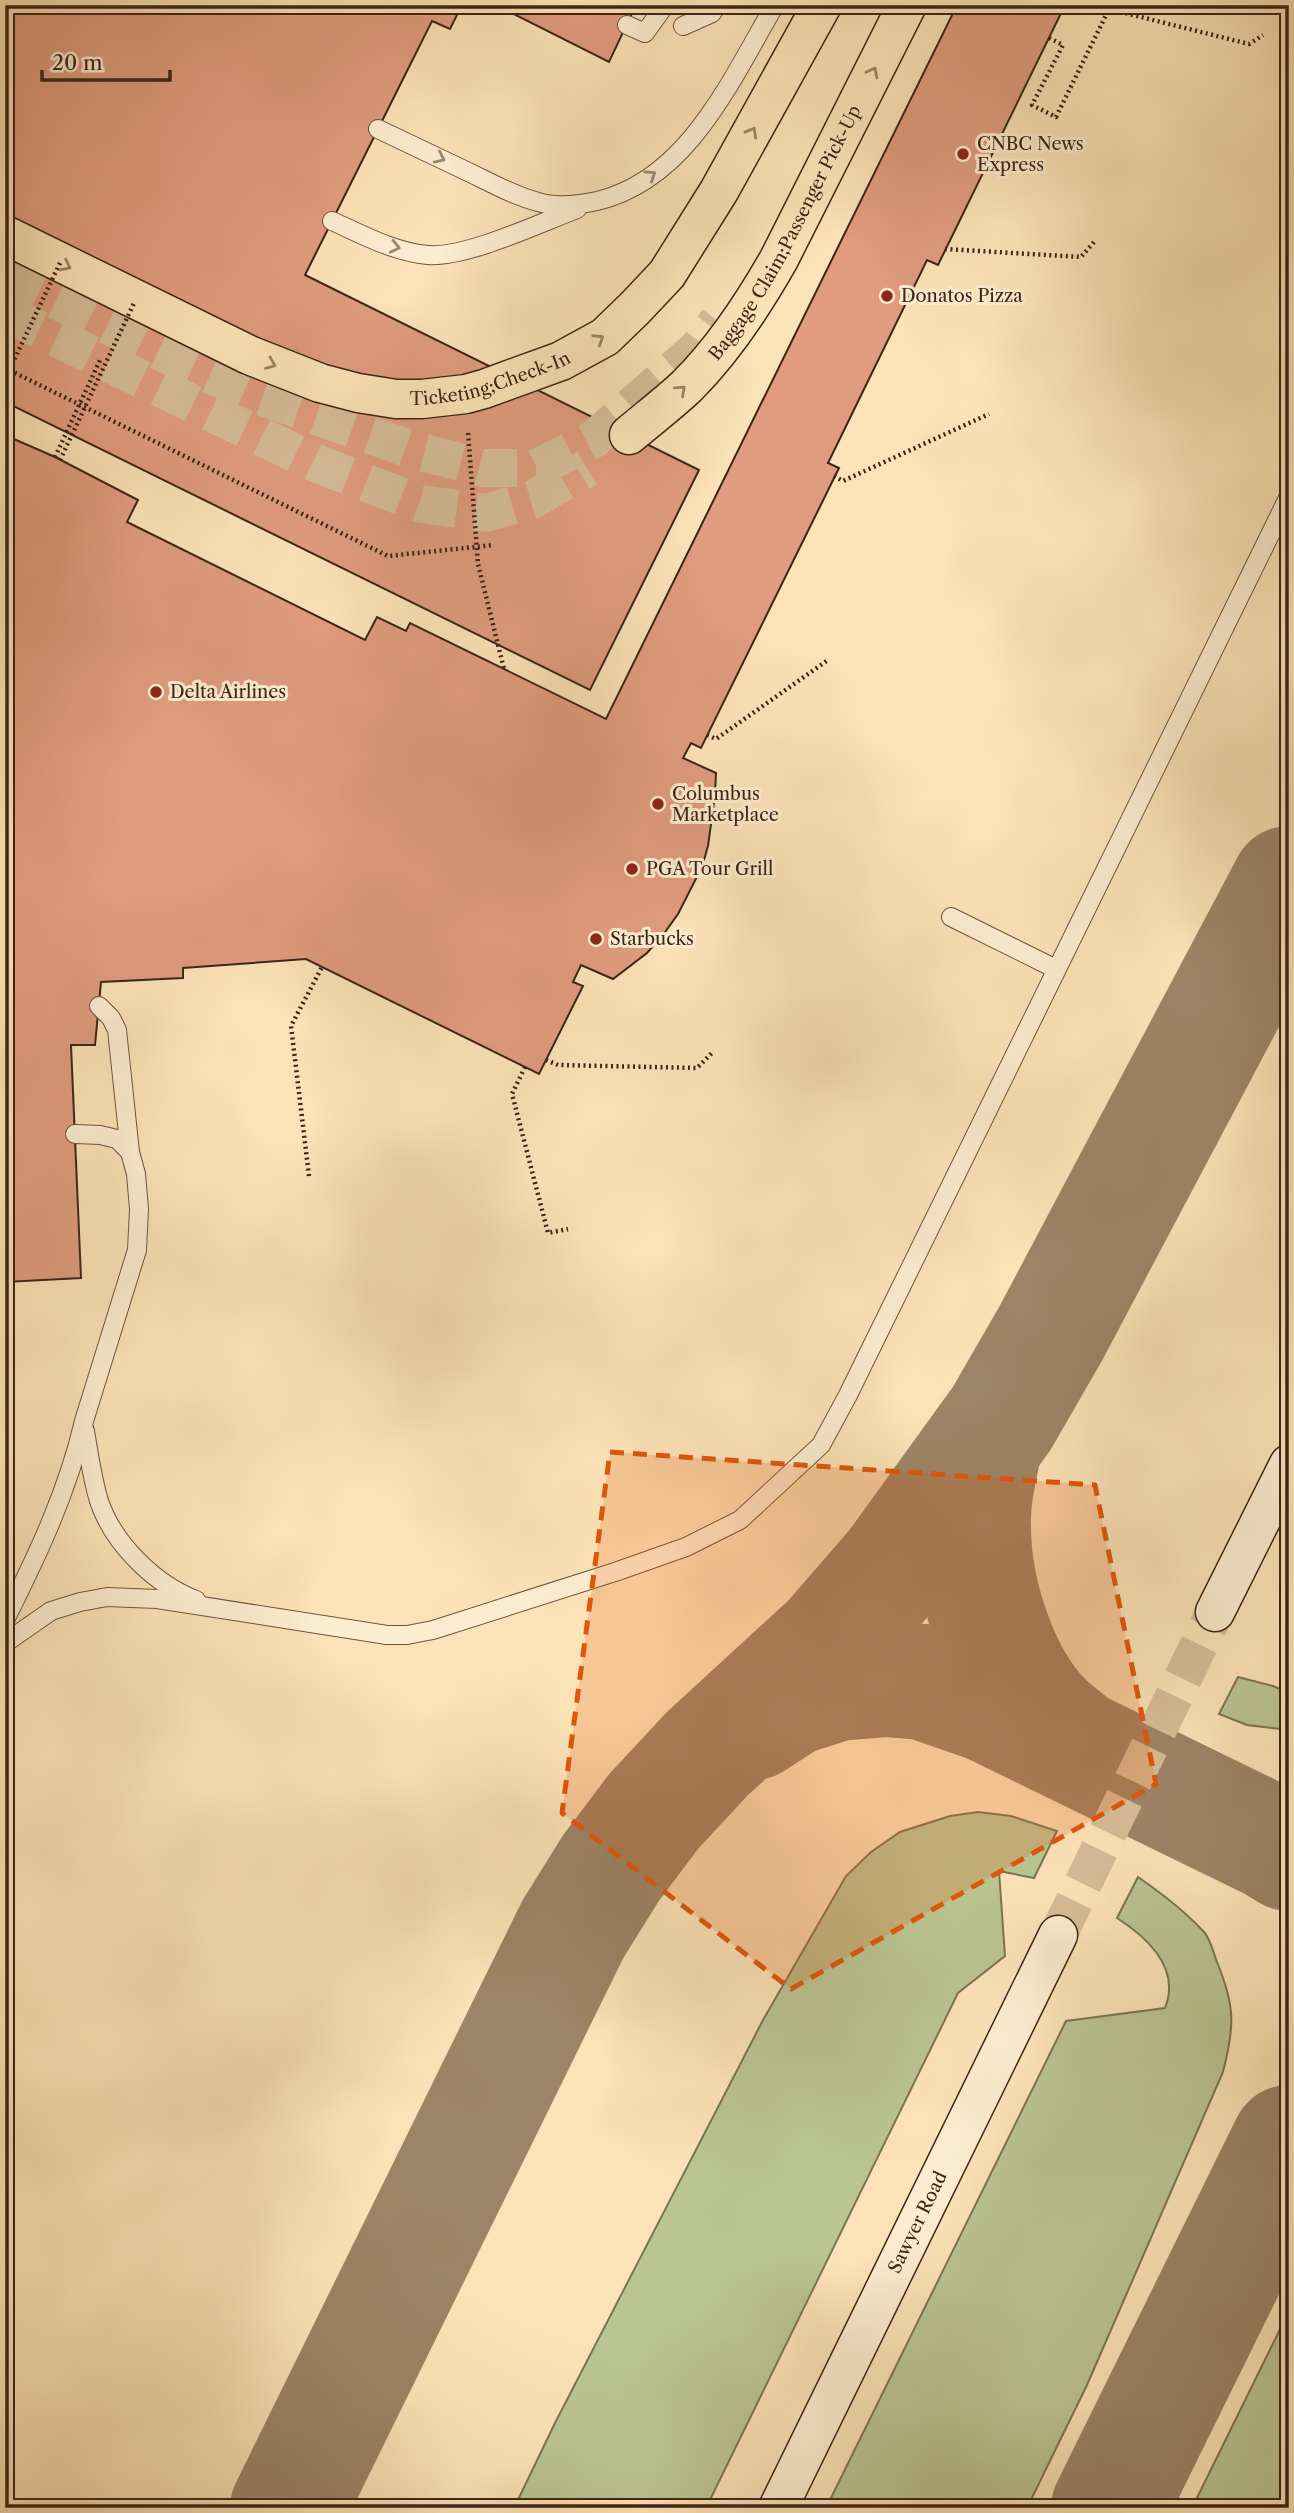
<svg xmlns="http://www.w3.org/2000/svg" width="1294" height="2513" font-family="'Libre Caslon Text',serif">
  <rect width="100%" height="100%" fill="#fce3b7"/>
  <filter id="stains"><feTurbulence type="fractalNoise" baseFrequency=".00286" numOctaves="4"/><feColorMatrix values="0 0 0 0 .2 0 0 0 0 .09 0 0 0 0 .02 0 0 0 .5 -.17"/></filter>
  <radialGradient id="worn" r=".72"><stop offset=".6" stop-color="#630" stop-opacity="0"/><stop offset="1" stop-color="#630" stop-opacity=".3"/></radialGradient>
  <g fill="#bac592" stroke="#7c7454" stroke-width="2">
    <path d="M1238 1677 1273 1686 1289 1693V1730L1247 1725 1219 1714Z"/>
    <path d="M978 1812 1011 1816 1057 1831 1034 1878 999 1871 1005 1956 958 1993 706 2508H514L555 2423 763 2020 846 1876 871 1852 900 1832 950 1816Z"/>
    <path d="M1138 1877C1161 1893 1185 1911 1204 1932 1211 1940 1213 1952 1217 1962 1235 2006 1235 2025 1223 2072L1087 2385 1027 2508H826L1066 2021 1165 2008C1181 1968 1148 1938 1117 1918Z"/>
    <path d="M1289 2311V2508H1192Z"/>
  </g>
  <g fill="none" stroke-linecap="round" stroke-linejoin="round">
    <g stroke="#9c8466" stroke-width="116">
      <path d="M985 1442C979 1470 972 1498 973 1527 973 1591 1000 1676 1045 1721 1053 1729 1062 1735 1070 1742"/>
      <path d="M753 1722 790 1698 837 1683 886 1679 924 1682 990 1705 1271 1842 1289 1853"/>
      <path d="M288 2508 573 1929 611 1868 654 1811 707 1754 830 1641 895 1566 1002 1418 1051 1333 1289 884"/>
      <path d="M1109 2508 1289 2143"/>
    </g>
  </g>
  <g fill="#df9c7e" stroke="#3d2415" stroke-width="2">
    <path d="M5 5H462L450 29 432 21 305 275 699 470 590 690 5 402Z"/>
    <path d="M496 5H636L609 62Z"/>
    <path d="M957 5H1065L938 265 927 260 828 463 839 468 701 748 691 743 683 758 716 773 715 795 708 846 702 867 678 914 663 935 647 953 613 979 581 965 573 982 583 986 539 1074 306 959 183 968V978L101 982 95 1045H71L81 1278 5 1282V435L55 457 138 500 127 522 365 640 377 617 406 631 410 623 606 719Z"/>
  </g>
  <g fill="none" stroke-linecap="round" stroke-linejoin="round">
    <path stroke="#d6bd97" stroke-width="38" stroke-dasharray="38 19" stroke-linecap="butt" d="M1058 1935 1215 1612"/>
    <g stroke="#d6bd97" stroke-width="38" stroke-dasharray="38 19" stroke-linecap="butt">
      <path d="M5 275 188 365 249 392 413 450 484 468H537L594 439 697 349 718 321"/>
      <path d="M5 313 318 464 421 504 486 513 534 499 587 468"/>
    </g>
    <defs>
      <g id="lane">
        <path d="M627 25 645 33 665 5"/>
        <path d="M683 26 712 13 717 5"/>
        <path d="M378 129C405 142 433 155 460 168 486 180 511 195 538 202 557 208 578 205 597 201 689 179 731 79 775 5"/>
        <path d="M332 221C363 235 394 252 428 255 466 258 540 223 577 209"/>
        <path d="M951 917 1056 969"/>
        <path d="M99 1006 111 1018 117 1030 130 1152"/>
        <path d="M85 1431C89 1454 92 1478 99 1501 113 1543 154 1584 196 1600"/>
        <path d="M5 1620C37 1556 68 1491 84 1421L137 1250 139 1209 136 1174 130 1152 117 1139 100 1135 75 1134"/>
        <path d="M5 1643 51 1611 80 1602 107 1597 157 1599 387 1635H407L433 1630 615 1572 686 1547 740 1520 821 1445 848 1395 1289 496"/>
      </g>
      <g id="secondary">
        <path d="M1215 1612 1289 1464"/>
        <path id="s1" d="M778 2508 1058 1935"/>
      </g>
      <g id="primary">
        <path id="s2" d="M5 235 249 355 320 383 358 393 396 399H422L466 394 484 389 561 361 605 337 635 308 667 274 719 191 822 5"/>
        <path id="s3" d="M629 435C648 419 669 403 687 386 724 349 753 305 779 259L907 5"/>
      </g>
    </defs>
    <use href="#lane" stroke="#6d543e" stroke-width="20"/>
    <use href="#secondary" stroke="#3d2415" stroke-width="41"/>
    <use href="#primary" stroke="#3d2415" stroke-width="41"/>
    <g stroke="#3d2415" stroke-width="4.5" stroke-dasharray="2 3.5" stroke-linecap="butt">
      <path d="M1049 38 1063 45 1032 105 1056 117 1109 9 1249 44 1263 35"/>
      <path d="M945 249 1081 257 1095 241"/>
      <path d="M5 368 388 556 494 545"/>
      <path d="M468 433 478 564 504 669"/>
      <path d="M55 457 100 360"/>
      <path d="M834 476 843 481 989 414"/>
      <path d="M707 735 716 739 828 660"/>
      <path d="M546 1060 558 1065 697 1068 712 1053"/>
      <path d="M525 1067 512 1094 548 1233 568 1229"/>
      <path d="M309 1176 291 1026 322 967"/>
    </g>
    <use href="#lane" stroke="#fdedd0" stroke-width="18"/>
    <use href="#secondary" stroke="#fdedd0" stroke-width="38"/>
    <use href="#primary" stroke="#fce3b7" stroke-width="38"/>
    <g stroke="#3d2415" stroke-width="4.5" stroke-dasharray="2 3.5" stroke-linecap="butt">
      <path d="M5 379 60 263"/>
      <path d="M60 460 135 301"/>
    </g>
  </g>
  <defs><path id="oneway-chevron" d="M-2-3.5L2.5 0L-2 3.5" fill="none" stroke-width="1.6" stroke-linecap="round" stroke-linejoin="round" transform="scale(1.75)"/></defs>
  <g stroke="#9c8466">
    <use href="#oneway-chevron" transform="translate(873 72) rotate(-63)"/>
    <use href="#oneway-chevron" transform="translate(752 132) rotate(-61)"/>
    <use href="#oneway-chevron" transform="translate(66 266) rotate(27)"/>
    <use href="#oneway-chevron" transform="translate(599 339) rotate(-33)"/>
    <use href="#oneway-chevron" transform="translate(271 364) rotate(22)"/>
    <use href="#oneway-chevron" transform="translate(681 390) rotate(-42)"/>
  </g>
  <g stroke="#9d8872">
    <use href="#oneway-chevron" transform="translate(440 158) rotate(25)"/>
    <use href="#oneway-chevron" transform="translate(651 175) rotate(-34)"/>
    <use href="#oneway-chevron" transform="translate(395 247) rotate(13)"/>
  </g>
  <path fill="#df560c" fill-opacity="0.2" stroke="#df560c" stroke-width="5" stroke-dasharray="14 9" stroke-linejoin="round" d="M610 1452 1095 1485 1156 1784 791 1989 562 1813Z"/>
  <g fill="#8f2418" stroke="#fdedd0" stroke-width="2.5">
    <circle cx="963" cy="154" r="7"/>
    <circle cx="887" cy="296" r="7"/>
    <circle cx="156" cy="692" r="7"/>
    <circle cx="658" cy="804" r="7"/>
    <circle cx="632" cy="869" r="7"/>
    <circle cx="596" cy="939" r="7"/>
  </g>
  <g text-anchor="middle" stroke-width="6" stroke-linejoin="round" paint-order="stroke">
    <g font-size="18" fill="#3d2415" stroke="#fdedd0" text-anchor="start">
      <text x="977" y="150">CNBC News<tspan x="977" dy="21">Express</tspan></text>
      <text x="901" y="302">Donatos Pizza</text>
      <text x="170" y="698">Delta Airlines</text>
      <text x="672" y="800">Columbus<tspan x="672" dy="21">Marketplace</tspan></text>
      <text x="646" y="875">PGA Tour Grill</text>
      <text x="610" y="945">Starbucks</text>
    </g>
    <g font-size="18" fill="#3d2415" stroke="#fdedd0">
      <text dy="6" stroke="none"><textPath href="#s3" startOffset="259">Baggage Claim;Passenger Pick-Up</textPath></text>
      <text dy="6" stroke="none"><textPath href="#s2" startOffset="523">Ticketing;Check-In</textPath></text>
      <text dy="6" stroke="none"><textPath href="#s1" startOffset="318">Sawyer Road</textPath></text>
    </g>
  </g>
  <rect width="1294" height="2513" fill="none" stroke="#fce3b7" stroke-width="28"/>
  <rect x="7" y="7" width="1280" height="2499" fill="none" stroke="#3d2415" stroke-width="3.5"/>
  <rect x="14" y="14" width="1266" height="2485" fill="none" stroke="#3d2415" stroke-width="2"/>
  <path d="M42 70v10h128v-10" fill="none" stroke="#3d2415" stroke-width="3.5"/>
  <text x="52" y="70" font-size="21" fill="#3d2415" stroke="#fdedd0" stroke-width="5" paint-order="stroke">20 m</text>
  <rect width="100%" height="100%" filter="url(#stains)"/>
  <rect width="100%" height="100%" fill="url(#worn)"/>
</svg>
